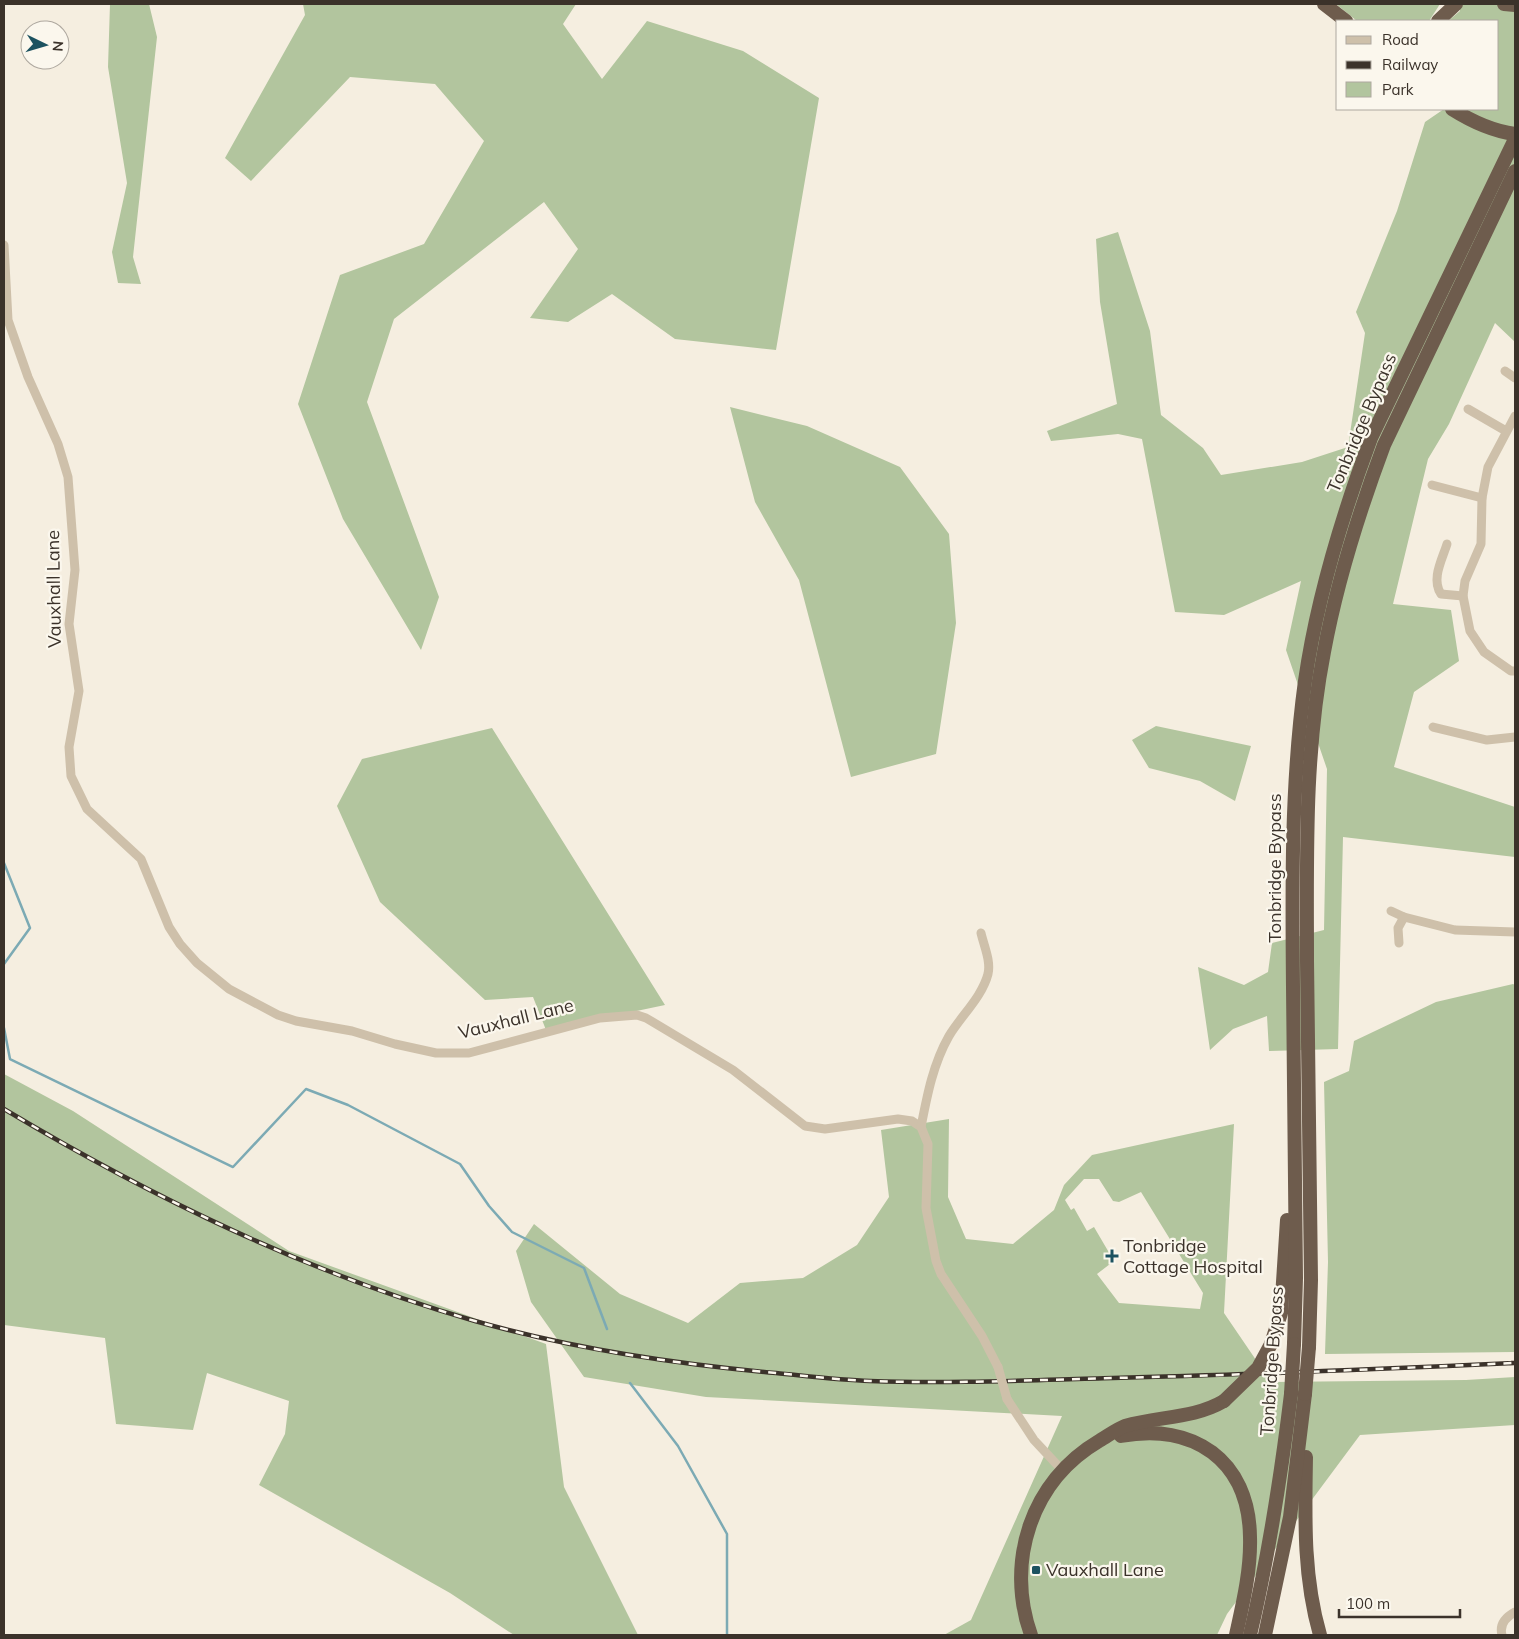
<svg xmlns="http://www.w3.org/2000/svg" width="1519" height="1639" font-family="Mulish,sans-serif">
  <rect width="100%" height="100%" fill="#f5eee0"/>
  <g fill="#b2c59e" fill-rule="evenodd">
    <path d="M110 4H149L157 37 133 257 141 284 118 283 112 252 127 183 108 67Z"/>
    <path d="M303 4H576L563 24 602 79 647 21 743 51 819 98 776 350 675 339 612 294 568 322 530 318 578 249 544 202 394 319 367 402 439 597 421 650 343 519 298 404 340 275 424 244 484 141 435 84 350 77 251 181 225 158 305 15Z"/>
    <path d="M1336 4H1440L1429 21H1357Z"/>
    <path d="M1460 4H1515V342L1495 323 1449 424 1428 459 1393 604 1451 610 1459 661 1414 692 1394 767 1515 807V857L1343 837 1338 1049 1269 1051 1267 1016 1233 1029 1210 1050 1198 967 1244 985 1268 972 1272 943 1324 930 1327 769 1286 650 1301 581 1224 615 1175 612 1142 439 1118 434 1051 441 1047 431 1117 404 1100 302 1096 239 1118 232 1150 331 1161 415 1203 448 1221 475 1302 462 1348 447 1365 333 1356 312 1397 211 1425 122 1444 109H1498V21H1448L1460 11Z"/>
    <path d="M730 407 807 426 900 467 949 534 956 623 936 754 851 777 799 580 755 502Z"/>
    <path d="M1156 726 1251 746 1235 801 1200 781 1149 768 1132 740Z"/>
    <path d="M492 728 665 1005 546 1030 533 997 485 1000 380 902 337 806 362 759Z"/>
    <path d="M1513 984 1515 985V1352L1325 1354 1328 1262 1324 1082 1349 1071 1354 1041 1436 1002Z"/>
    <path d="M4 1074 73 1111 289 1251 546 1344 564 1487 638 1635H514L450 1593 259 1485 285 1434 289 1401 207 1373 193 1430 116 1424 105 1338 4 1325Z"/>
    <path d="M949 1119 948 1197 966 1239 1013 1244 1054 1210 1064 1185 1092 1155 1234 1124 1224 1313 1271 1382 1466 1380 1515 1377V1425L1360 1435 1227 1614 1217 1635H944L971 1620 1062 1416 706 1397 584 1377 531 1302 516 1251 534 1224 620 1294 688 1323 740 1283 803 1278 857 1245 889 1197 881 1130ZM1084 1179H1099L1113 1201 1119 1202 1141 1192 1203 1293 1200 1309 1119 1303 1097 1274 1110 1264 1111 1256 1094 1227 1087 1231 1074 1208 1071 1210 1065 1200Z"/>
  </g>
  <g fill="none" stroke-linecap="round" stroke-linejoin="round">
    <g stroke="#7caab4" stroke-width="2.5">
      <path d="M4 863 30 928 4 964"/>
      <path d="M4 1028 10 1059 233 1167 306 1089 348 1105 460 1164 489 1206 512 1232 584 1268 607 1329"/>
      <path d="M630 1383 678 1446 727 1534V1635"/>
    </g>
    <g stroke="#cec0aa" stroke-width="9">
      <path d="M4 245 8 320 28 377 58 444 68 477 75 570 69 624 79 691 69 747 71 776 87 809 141 859 169 927 180 944 197 963 229 989 278 1015 296 1021 352 1031 395 1044 436 1053H469L600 1018 637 1015 646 1018 733 1070 805 1126 825 1129 898 1119 912 1121 921 1127 928 1144 926 1208 936 1261 941 1274 982 1336 998 1367"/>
      <path d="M1505 371 1515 378"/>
      <path d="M1468 409 1506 431"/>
      <path d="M1515 416 1488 467 1482 498 1481 544 1465 581 1463 596 1470 631 1484 652 1511 671H1515"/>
      <path d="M1432 485 1482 498"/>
      <path d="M1447 544C1442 560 1431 579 1441 594L1463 596"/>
      <path d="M1433 727 1487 740 1515 737"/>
      <path d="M1391 911 1404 917"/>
      <path d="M1399 943 1398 928 1404 917 1455 930 1515 932"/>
      <path d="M921 1127C927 1096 933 1064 949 1036 961 1016 982 997 988 974 991 961 984 946 981 933"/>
      <path d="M1007 1399 1034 1440 1062 1470"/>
      <path d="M1502 1635C1499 1624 1506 1617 1515 1612"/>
    </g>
    <g stroke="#6e5c4d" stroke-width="14">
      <path d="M1324 4 1346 21"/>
      <path d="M1504 4 1515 5"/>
      <path d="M1438 21 1456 4"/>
      <path d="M1452 109C1471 121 1492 131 1515 134"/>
      <path d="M1271 1344 1281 1313 1287 1220"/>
      <path d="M1294 1344 1296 1278C1295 1181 1294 1084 1293 987 1292 884 1291 783 1305 681 1317 597 1342 516 1371 438L1515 139"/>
      <path d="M1309 1347 1311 1280C1309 1173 1308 1067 1307 961 1307 858 1304 754 1324 652 1337 581 1359 512 1384 445L1515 171"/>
      <path d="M1121 1436C1193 1422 1249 1460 1250 1537 1251 1570 1243 1603 1236 1635"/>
      <path d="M1306 1457C1305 1517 1303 1576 1320 1635"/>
      <path d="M1031 1635C1005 1562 1031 1481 1099 1441 1108 1436 1115 1430 1125 1426 1159 1416 1193 1419 1224 1401"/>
      <path d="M1250 1635C1269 1555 1281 1476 1291 1394"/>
      <path d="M1265 1635 1290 1517 1305 1394"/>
    </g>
    <defs>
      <path id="rail" d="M4 1109C153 1198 308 1273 475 1321 573 1349 675 1364 776 1373 807 1376 839 1380 870 1381 951 1384 1033 1380 1113 1378 1247 1375 1380 1369 1514 1363"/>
    </defs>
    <use href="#rail" stroke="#3b322a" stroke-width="4.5"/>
    <use href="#rail" stroke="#fbf7ed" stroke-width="2.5" stroke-dasharray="8" stroke-linecap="butt"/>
    <path stroke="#cec0aa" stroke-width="9" d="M998 1367 1007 1399"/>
    <g stroke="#6e5c4d" stroke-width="14">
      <path d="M1291 1394 1294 1344"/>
      <path d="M1305 1394 1309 1347"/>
      <path d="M1224 1401 1258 1368 1271 1344"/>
    </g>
  </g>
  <g fill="#1c5260" stroke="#fbf7ed" stroke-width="2">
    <path d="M1109.5 1248.5h5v5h5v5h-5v5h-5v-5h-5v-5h5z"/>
    <rect x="1031" y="1565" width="10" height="10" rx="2.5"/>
  </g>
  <g text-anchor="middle" stroke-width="4.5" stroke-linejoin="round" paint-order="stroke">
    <g font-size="18" fill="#3b322a" stroke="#fbf7ed">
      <text transform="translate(1362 423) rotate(-67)" y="6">Tonbridge Bypass</text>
      <text transform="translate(54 589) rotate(-91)" y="6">Vauxhall Lane</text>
      <text transform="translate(1275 868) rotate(-90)" y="6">Tonbridge Bypass</text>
      <text transform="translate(516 1019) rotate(-14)" y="6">Vauxhall Lane</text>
      <text transform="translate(1272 1361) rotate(-86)" y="6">Tonbridge Bypass</text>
    </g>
    <g font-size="18" fill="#3b322a" stroke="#fbf7ed" text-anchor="start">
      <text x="1123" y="1252">Tonbridge<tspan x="1123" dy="21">Cottage Hospital</tspan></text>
      <text x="1046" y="1576">Vauxhall Lane</text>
    </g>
  </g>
  <rect width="1519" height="1639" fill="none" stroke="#3b322a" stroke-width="10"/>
  <rect x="1336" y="20" width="162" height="90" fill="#fbf7ed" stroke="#aea89f"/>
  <rect x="1346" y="36" width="25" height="8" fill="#cec0aa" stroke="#aea89f"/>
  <text x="1382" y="45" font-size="15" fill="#3b322a">Road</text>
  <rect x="1346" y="61" width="25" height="8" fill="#3b322a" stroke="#aea89f"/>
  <text x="1382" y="70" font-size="15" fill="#3b322a">Railway</text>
  <rect x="1346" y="82" width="25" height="15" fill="#b2c59e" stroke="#aea89f"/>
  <text x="1382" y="95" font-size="15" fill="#3b322a">Park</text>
  <g transform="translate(45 45) rotate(95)"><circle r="24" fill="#fbf7ed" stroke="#aea89f"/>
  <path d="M0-4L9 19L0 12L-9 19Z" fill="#1c5260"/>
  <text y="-8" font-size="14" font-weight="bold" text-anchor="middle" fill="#3b322a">N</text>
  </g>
  <path d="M1339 1609v8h121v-8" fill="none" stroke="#3b322a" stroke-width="2.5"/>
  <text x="1346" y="1609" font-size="15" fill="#3b322a" stroke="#fbf7ed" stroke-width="4" paint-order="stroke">100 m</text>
</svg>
